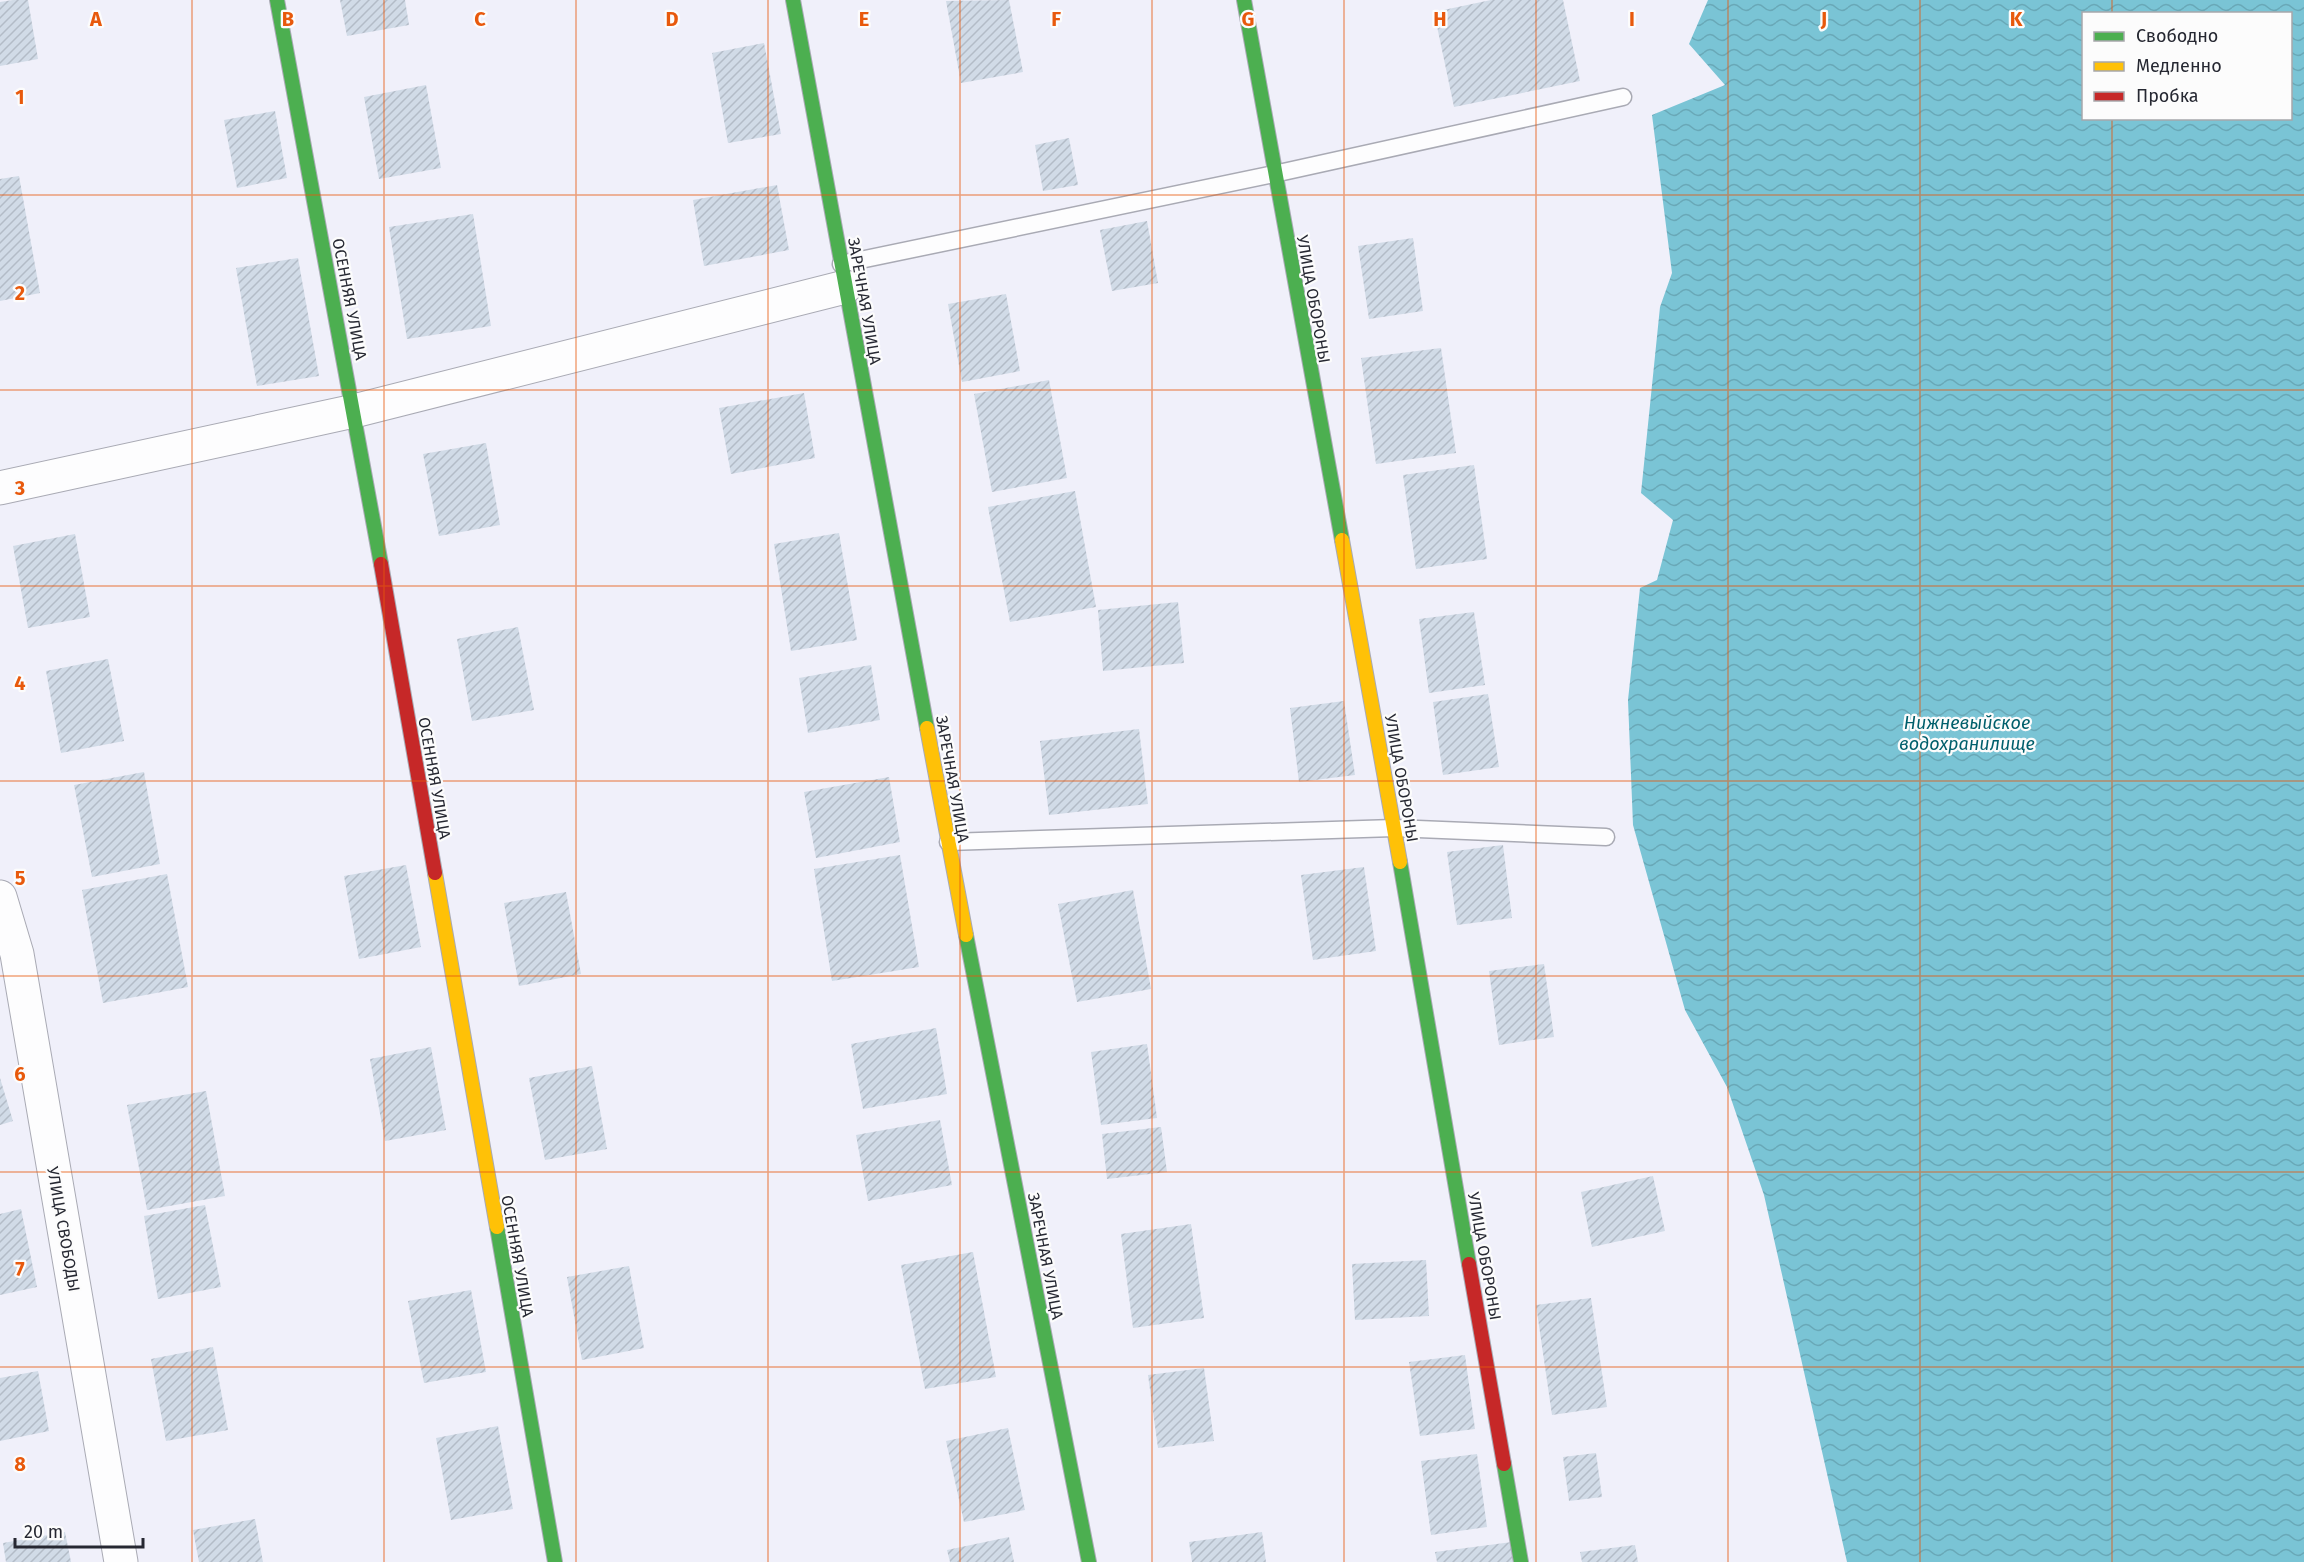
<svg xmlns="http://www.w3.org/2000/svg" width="2304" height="1562" font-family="'Fira Sans',sans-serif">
  <defs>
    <pattern id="water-waves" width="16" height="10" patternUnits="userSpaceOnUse" patternTransform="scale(1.5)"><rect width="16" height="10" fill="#7ac4d5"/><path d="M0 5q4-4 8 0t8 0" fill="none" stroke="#69a8b7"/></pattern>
    <pattern id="building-hatch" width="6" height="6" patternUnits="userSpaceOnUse" patternTransform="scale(1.5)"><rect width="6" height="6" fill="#d1dbe7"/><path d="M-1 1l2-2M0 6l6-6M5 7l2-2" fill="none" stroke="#b3bcc7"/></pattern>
  </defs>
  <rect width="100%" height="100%" fill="#f0f0fa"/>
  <path fill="url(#water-waves)" fill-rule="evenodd" d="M1708 0H2304V1562H1847L1764 1195 1727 1087 1685 1010 1633 825 1628 700 1640 588 1657 580 1673 520 1641 493 1660 307 1672 273 1652 115 1725 85 1689 44ZM2084 14H2290V118H2084Z"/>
  <g fill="url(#building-hatch)">
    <path d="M13 0H28L38 59 0 66V2Z"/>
    <path d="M340 0H405L409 25 347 36Z"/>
    <path d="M1009 0 1023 72 961 83 946 1Z"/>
    <path d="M1491 0H1563L1580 81 1454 107 1434 12Z"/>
    <path d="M764 43 781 134 728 143 712 53Z"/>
    <path d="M426 85 441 168 379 179 364 97Z"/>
    <path d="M275 111 287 178 237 188 224 120Z"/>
    <path d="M1069 138 1078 185 1043 191 1035 145Z"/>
    <path d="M19 176 40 293 0 301V179Z"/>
    <path d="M777 185 789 250 704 266 693 200Z"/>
    <path d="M473 214 491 326 407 339 389 227Z"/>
    <path d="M1147 221 1158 283 1112 291 1100 230Z"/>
    <path d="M1413 238 1423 311 1369 319 1358 246Z"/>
    <path d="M298 258 319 376 257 386 236 268Z"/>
    <path d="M1006 294 1020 371 962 382 948 304Z"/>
    <path d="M1441 348 1456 453 1376 464 1361 358Z"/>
    <path d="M1049 380 1067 478 992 492 974 394Z"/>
    <path d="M804 393 815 458 731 474 719 408Z"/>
    <path d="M486 443 500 525 439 536 423 454Z"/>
    <path d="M1474 465 1487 559 1416 569 1403 475Z"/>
    <path d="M1075 491 1096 607 1010 622 988 507Z"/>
    <path d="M839 533 857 640 791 651 774 544Z"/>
    <path d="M75 534 90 617 28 628 13 546Z"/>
    <path d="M1178 602 1184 663 1103 671 1098 610Z"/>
    <path d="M1474 612 1485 685 1429 693 1419 619Z"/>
    <path d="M518 627 534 710 472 721 457 639Z"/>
    <path d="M108 659 124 741 61 753 46 671Z"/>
    <path d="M871 665 880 720 808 733 799 678Z"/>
    <path d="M1488 694 1499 767 1443 775 1433 702Z"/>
    <path d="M1344 701 1355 775 1299 782 1290 708Z"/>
    <path d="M1139 729 1148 804 1049 815 1040 741Z"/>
    <path d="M144 772 160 864 92 877 74 785Z"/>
    <path d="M889 777 900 842 816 858 804 792Z"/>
    <path d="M1503 845 1512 918 1457 925 1447 852Z"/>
    <path d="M900 855 919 967 832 981 814 869Z"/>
    <path d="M406 865 421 947 359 959 344 876Z"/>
    <path d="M1364 867 1376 951 1313 960 1301 875Z"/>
    <path d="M167 874 188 987 103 1003 82 890Z"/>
    <path d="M1133 890 1151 989 1077 1002 1058 904Z"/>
    <path d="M566 892 581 974 519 986 504 903Z"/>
    <path d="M1544 964 1554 1037 1499 1045 1489 971Z"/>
    <path d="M936 1028 947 1094 863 1109 851 1044Z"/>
    <path d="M1147 1044 1157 1118 1101 1125 1091 1052Z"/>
    <path d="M431 1047 446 1130 385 1141 370 1059Z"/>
    <path d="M592 1066 607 1149 545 1160 529 1078Z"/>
    <path d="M0 1078 13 1121 0 1125Z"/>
    <path d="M206 1091 225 1196 147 1210 127 1105Z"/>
    <path d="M940 1120 952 1185 868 1201 856 1135Z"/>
    <path d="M1161 1127 1167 1172 1107 1179 1102 1134Z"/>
    <path d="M1653 1176 1665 1231 1592 1247 1581 1192Z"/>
    <path d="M205 1205 221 1287 158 1299 144 1216Z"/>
    <path d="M21 1209 37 1287 0 1295V1214Z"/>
    <path d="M1191 1224 1204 1318 1133 1328 1121 1234Z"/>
    <path d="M973 1252 996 1377 925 1389 901 1265Z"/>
    <path d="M1426 1260 1429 1316 1355 1320 1352 1264Z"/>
    <path d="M629 1266 644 1348 582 1360 567 1277Z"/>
    <path d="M471 1290 486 1372 424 1383 408 1301Z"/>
    <path d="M1591 1298 1607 1407 1552 1415 1536 1305Z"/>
    <path d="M213 1347 228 1430 166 1441 151 1359Z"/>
    <path d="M1465 1355 1475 1429 1420 1436 1409 1362Z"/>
    <path d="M1204 1368 1214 1441 1158 1448 1148 1375Z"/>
    <path d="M38 1371 49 1431 0 1441V1378Z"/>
    <path d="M498 1426 513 1509 451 1520 436 1438Z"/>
    <path d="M1008 1428 1025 1510 964 1522 946 1441Z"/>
    <path d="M1596 1453 1602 1497 1569 1501 1563 1457Z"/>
    <path d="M1477 1454 1487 1527 1431 1535 1421 1461Z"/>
    <path d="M255 1519 263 1562H199L193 1530Z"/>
    <path d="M65 1532 71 1562H6L3 1543Z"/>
    <path d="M1262 1532 1266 1562H1192L1189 1542Z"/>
    <path d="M1009 1537 1014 1562H950L947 1550Z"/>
    <path d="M1512 1542 1515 1562H1437L1435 1552Z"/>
    <path d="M1635 1545 1638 1562H1582L1580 1552Z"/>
  </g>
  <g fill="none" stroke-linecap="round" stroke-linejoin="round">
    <defs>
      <g id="lane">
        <path d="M841 264 1274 174 1623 97"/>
        <path d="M948 842 1394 828 1606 837"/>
      </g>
      <g id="street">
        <path d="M0 488 354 411 845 287"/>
        <path d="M0 897 17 954 121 1562"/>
      </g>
      <g id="fast">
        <path d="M277 0 381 564"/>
        <path d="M793 0 927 728"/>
        <path d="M1244 0 1342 540"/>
        <path d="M1400 862 1469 1264"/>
        <path d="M966 935 1089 1562"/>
        <path d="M497 1227 555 1562"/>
        <path d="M1504 1464 1521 1562"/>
      </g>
      <g id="slow">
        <path d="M1342 540 1400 862"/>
        <path d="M927 728 966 935"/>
        <path d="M435 873 497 1227"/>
      </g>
      <g id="jam">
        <path d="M381 564 435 873"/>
        <path d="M1469 1264 1504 1464"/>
      </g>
    </defs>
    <use href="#lane" stroke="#a9aab4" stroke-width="19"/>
    <use href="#street" stroke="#a9aab4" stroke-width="35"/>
    <use href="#fast" stroke="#a9aab4" stroke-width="16"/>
    <use href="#slow" stroke="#a9aab4" stroke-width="16"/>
    <use href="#jam" stroke="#a9aab4" stroke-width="16"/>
    <use href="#lane" stroke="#fdfdfe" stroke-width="16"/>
    <use href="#street" stroke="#fdfdfe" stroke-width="33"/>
    <use href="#fast" stroke="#4caf50" stroke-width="14"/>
    <use href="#slow" stroke="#ffc107" stroke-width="14"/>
    <use href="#jam" stroke="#c62828" stroke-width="14"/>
  </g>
  <path fill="none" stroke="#e8590c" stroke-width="1.5" stroke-opacity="0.55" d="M192 0V1562M384 0V1562M576 0V1562M768 0V1562M960 0V1562M1152 0V1562M1344 0V1562M1536 0V1562M1728 0V1562M1920 0V1562M2112 0V14M2112 118V1562M0 195H2304M0 390H2304M0 586H2304M0 781H2304M0 976H2304M0 1172H2304M0 1367H2304"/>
  <g text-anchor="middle" stroke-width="4.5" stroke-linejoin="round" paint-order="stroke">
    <g font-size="16" fill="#262832" stroke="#fcfcfc">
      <text transform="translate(350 299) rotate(79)" y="6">ОСЕННЯЯ УЛИЦА</text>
      <text transform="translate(1314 299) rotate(80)" y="6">УЛИЦА ОБОРОНЫ</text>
      <text transform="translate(865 301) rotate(80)" y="6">ЗАРЕЧНАЯ УЛИЦА</text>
      <text transform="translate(435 778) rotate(80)" y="6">ОСЕННЯЯ УЛИЦА</text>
      <text transform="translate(1402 778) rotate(80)" y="6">УЛИЦА ОБОРОНЫ</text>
      <text transform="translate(953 779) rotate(80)" y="6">ЗАРЕЧНАЯ УЛИЦА</text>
      <text transform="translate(64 1229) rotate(80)" y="6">УЛИЦА СВОБОДЫ</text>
      <text transform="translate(518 1256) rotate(80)" y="6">ОСЕННЯЯ УЛИЦА</text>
      <text transform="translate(1046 1256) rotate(79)" y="6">ЗАРЕЧНАЯ УЛИЦА</text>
      <text transform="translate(1485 1256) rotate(80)" y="6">УЛИЦА ОБОРОНЫ</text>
    </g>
    <g font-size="18" font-style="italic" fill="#005f6c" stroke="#fcfcfc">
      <text x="1967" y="729">Нижневыйское<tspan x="1967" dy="21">водохранилище</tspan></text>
    </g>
  </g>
  <g font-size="20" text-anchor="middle" font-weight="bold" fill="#e8590c" stroke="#fcfcfc" stroke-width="4.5" stroke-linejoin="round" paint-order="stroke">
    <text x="96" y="26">A</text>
    <text x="288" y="26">B</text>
    <text x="480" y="26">C</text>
    <text x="672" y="26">D</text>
    <text x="864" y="26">E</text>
    <text x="1056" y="26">F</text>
    <text x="1248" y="26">G</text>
    <text x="1440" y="26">H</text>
    <text x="1632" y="26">I</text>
    <text x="1824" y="26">J</text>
    <text x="2016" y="26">K</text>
    <text x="20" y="104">1</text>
    <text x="20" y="300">2</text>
    <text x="20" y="495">3</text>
    <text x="20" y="690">4</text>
    <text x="20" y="885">5</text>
    <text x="20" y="1081">6</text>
    <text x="20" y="1276">7</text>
    <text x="20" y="1471">8</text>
  </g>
  <rect x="2082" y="12" width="210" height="108" fill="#fcfcfc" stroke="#a6a7ab" stroke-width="1.5"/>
  <rect x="2094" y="32" width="30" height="9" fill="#4caf50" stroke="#a6a7ab" stroke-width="1.5"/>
  <text x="2136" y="42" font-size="18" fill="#262832">Свободно</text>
  <rect x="2094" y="62" width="30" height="9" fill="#ffc107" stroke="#a6a7ab" stroke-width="1.5"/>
  <text x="2136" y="72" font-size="18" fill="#262832">Медленно</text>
  <rect x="2094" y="92" width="30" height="9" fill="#c62828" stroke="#a6a7ab" stroke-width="1.5"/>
  <text x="2136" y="102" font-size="18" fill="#262832">Пробка</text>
  <path d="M15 1538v9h128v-9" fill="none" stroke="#262832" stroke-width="3"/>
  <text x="24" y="1538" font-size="18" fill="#262832" stroke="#fcfcfc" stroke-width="4.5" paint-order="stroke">20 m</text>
</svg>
